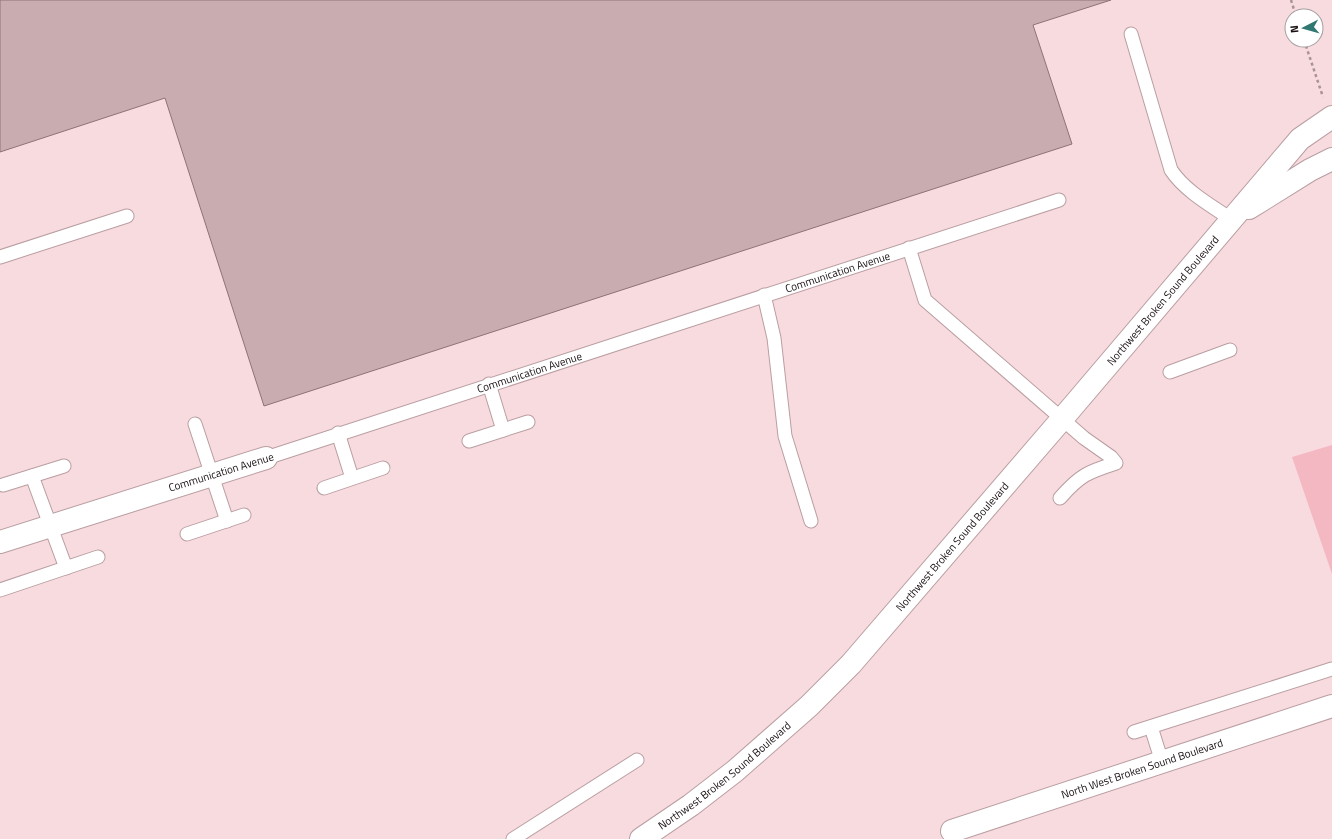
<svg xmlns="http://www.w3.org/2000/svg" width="1332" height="839" font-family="'Titillium Web',sans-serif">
  <rect width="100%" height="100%" fill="#f8dbdf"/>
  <path fill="#f4b8c2" d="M1332 445V574L1292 457Z"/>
  <path fill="#c8acb0" stroke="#8c7377" d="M0 0H1111L1033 25 1072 144 264 406 165 98 0 152Z"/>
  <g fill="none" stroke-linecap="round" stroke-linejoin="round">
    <defs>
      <g id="service">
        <path d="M1131 34 1171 170C1185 191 1210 205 1231 219"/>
        <path d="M909 248 925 300 1084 438 1111 457 1116 463C1088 472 1080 475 1060 498"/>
        <path d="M0 257 127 216"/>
        <path d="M764 295 774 338 785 436 811 521"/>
        <path d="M1170 372 1230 350"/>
        <path d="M489 384 503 430"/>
        <path d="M195 424 227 521"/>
        <path d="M338 433 352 478"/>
        <path d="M469 441 528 422"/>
        <path id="s1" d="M266 458 1059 200"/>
        <path d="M32 476 66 568"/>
        <path d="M3 485 64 466"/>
        <path d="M324 488 383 468"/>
        <path d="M187 534 244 515"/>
        <path d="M0 590 98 557"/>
        <path d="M1151 727 1162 762"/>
        <path d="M1134 732 1332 669"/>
        <path d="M513 839 637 760"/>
      </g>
      <g id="minor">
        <path d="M0 542 266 458"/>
        <path id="s2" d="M952 831 1332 706"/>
      </g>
      <g id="tertiary">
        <path d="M1249 208 1310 170 1332 159"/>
        <path id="s3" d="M641 839 691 805 735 771 809 706 851 664 1062 419 1300 139 1332 117"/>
      </g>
    </defs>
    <use href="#service" stroke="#b99ea2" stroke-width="15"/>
    <use href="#minor" stroke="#b99ea2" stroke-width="24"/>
    <use href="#tertiary" stroke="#b99ea2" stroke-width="24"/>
    <g stroke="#a99396" stroke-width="2.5" stroke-dasharray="3 3" stroke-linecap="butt">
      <path d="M1291 0 1296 16"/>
      <path d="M1304 40 1323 97"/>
    </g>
    <use href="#service" stroke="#fff" stroke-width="13"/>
    <use href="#minor" stroke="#fff" stroke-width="22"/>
    <use href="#tertiary" stroke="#fff" stroke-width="22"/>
  </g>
  <g text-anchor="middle" stroke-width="4" stroke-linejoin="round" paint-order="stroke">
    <g font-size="11" fill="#191012" stroke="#fff">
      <text dy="4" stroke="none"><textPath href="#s1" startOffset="601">Communication Avenue</textPath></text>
      <text dy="4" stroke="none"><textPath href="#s3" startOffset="753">Northwest Broken Sound Boulevard</textPath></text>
      <text dy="4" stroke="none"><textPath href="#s1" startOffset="277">Communication Avenue</textPath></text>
      <text transform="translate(221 472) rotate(-17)" y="4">Communication Avenue</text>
      <text dy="4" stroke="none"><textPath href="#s3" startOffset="429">Northwest Broken Sound Boulevard</textPath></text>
      <text dy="4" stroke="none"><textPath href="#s2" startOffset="200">North West Broken Sound Boulevard</textPath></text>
      <text dy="4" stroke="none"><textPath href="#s3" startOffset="105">Northwest Broken Sound Boulevard</textPath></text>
    </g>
  </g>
  <g transform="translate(1304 28) rotate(264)"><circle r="19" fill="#ffffff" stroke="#a39fa0"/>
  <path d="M0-3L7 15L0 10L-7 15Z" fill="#307871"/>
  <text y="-6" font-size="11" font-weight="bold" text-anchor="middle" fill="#191012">N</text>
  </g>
</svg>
